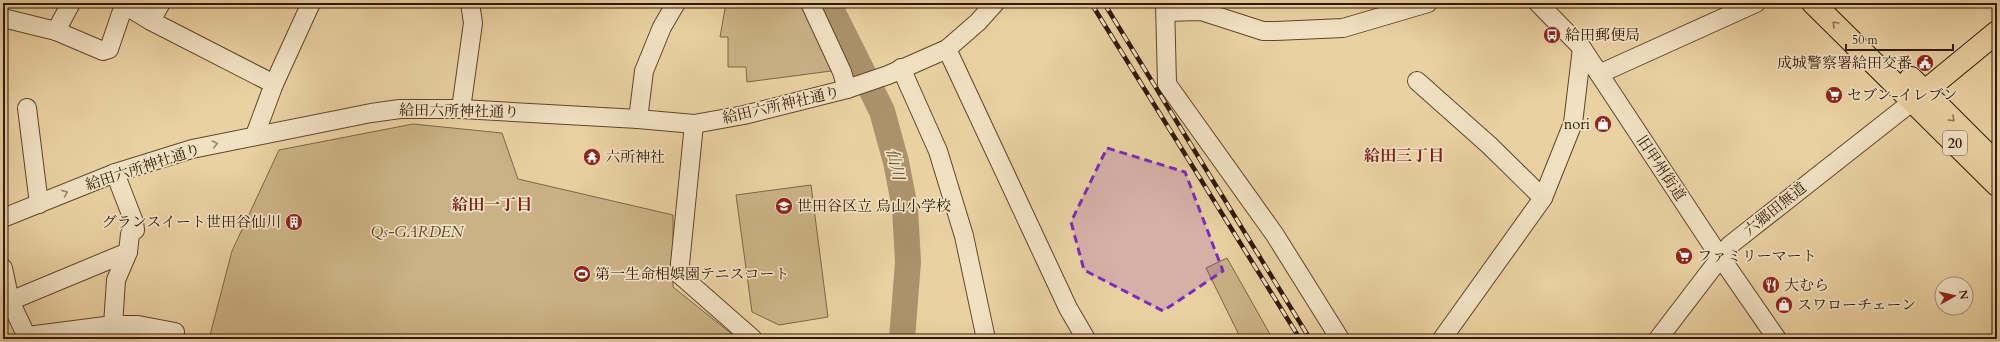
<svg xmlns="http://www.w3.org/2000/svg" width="2000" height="342" font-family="Cardo,'Noto Serif JP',serif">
  <rect width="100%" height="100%" fill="#ead1a2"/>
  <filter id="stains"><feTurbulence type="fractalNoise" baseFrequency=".005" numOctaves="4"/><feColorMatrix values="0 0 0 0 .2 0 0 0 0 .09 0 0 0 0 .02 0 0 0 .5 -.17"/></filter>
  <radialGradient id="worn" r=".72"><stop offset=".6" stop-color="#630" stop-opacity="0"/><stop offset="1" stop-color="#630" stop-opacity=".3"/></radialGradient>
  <g fill="#cbb286" stroke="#7e6543">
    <path d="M726 3H765L812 7 839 70 747 82 746 67H728V37H720Z"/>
    <path d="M413 124 502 133 518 179 673 215V287L738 339H209L232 251 279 150Z"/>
    <path d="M811 185 828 317 779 325 752 312 736 195Z"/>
    <path d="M1227 258 1271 336 1265 339H1241L1206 268Z"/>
  </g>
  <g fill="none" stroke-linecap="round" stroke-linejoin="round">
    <path stroke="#ab926b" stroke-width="26" d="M828 3 882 111 896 162 905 208 908 262 902 339"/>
    <defs>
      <g id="minor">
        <path d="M121 3 151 21 274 84"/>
        <path d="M810 3 842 72 847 89"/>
        <path d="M1165 3 1167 84 1275 235 1340 339"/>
        <path d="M1538 3 1582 48 1710 242 1777 339"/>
        <path d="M1166 12 1201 11 1263 31H1276L1343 28 1428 3"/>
        <path d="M3 18 56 31 103 51 109 49 124 5"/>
        <path d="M151 21 161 3"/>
        <path d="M56 31 71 3"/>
        <path d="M947 49 1068 308 1086 339"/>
        <path d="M901 68 938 151 964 236 986 339"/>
        <path d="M1599 74 1756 3"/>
        <path d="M1417 81 1489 145 1543 198"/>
        <path d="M27 108 39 204"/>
        <path d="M461 109 473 23 470 3"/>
        <path d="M638 119 644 71 662 27 676 3"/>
        <path d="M694 124 679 274 753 339"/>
        <path d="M255 135 274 84 311 3"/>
        <path d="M3 218 115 173 192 149 371 113 400 109H461L638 119 694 124 744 115 847 89 888 75 947 49 978 22 995 3"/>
        <path d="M3 268 10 301 28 339"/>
        <path d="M10 301 128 252"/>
        <path d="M113 325 116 280 128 252 130 234 135 230 134 222 115 173"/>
        <path d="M28 336 113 325H138L175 332"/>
        <path d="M1442 339 1543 198 1573 123 1582 48"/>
        <path d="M1658 339 1730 245 1913 101"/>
      </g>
      <path id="major" d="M1913 101 1997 32"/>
      <g id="highway">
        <path d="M1813 3 1997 185"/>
        <path d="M1911 78 1987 154"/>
      </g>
    </defs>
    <use href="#minor" stroke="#5f4628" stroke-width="20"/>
    <use href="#major" stroke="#311800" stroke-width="24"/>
    <use href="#highway" stroke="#311800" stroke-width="24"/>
    <use href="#minor" stroke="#f1e1c3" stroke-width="18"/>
    <use href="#major" stroke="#ead1a2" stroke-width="22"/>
    <use href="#highway" stroke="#ead1a2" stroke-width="22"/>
    <defs>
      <g id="rail">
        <path d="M1091 3 1300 339"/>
        <path d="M1104 3 1310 339"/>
      </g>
    </defs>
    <use href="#rail" stroke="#311800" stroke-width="4.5"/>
    <use href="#rail" stroke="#f1e1c3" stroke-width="3" stroke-dasharray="9" stroke-linecap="butt"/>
  </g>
  <defs><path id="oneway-chevron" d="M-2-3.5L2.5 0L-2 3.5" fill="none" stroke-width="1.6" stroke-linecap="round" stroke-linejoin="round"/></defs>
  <g stroke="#8e7451">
    <use href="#oneway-chevron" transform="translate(1835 24) rotate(-135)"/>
    <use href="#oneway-chevron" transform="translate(1952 119) rotate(45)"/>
  </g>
  <g stroke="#9b876b">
    <use href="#oneway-chevron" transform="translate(215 144) rotate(-11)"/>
    <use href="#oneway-chevron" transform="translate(65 193) rotate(-22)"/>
  </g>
  <path fill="#7b2cbf" fill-opacity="0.2" stroke="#7b2cbf" stroke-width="3" stroke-dasharray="8 5" stroke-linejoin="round" d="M1107 148 1185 172 1223 271 1163 311 1084 270 1071 222Z"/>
  <defs>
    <symbol id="bus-disc" viewBox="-11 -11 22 22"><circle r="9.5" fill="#8f2418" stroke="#f1e1c3"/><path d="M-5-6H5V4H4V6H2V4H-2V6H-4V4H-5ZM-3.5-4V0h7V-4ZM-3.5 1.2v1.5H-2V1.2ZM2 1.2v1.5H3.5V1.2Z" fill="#fff"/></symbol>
    <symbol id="civic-disc" viewBox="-11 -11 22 22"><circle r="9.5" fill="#8f2418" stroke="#f1e1c3"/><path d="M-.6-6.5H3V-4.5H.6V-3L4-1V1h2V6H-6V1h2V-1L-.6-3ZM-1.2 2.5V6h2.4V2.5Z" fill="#fff"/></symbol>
    <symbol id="supermarket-disc" viewBox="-11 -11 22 22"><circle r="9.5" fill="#8f2418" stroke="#f1e1c3"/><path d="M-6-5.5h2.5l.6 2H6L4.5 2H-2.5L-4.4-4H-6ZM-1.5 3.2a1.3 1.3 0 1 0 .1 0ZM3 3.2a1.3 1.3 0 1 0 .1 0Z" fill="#fff"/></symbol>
    <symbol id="shop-disc" viewBox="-11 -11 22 22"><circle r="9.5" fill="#8f2418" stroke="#f1e1c3"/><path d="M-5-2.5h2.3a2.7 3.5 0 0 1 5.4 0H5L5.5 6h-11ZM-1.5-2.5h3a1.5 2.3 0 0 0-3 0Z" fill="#fff"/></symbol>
    <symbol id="temple-disc" viewBox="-11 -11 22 22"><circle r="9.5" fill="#8f2418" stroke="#f1e1c3"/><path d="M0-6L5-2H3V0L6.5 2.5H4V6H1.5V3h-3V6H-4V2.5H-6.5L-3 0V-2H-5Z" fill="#fff"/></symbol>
    <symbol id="school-disc" viewBox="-11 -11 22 22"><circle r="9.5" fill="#8f2418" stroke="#f1e1c3"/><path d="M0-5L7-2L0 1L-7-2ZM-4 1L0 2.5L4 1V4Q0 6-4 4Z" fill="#fff"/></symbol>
    <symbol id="building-disc" viewBox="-11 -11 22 22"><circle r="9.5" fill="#8f2418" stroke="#f1e1c3"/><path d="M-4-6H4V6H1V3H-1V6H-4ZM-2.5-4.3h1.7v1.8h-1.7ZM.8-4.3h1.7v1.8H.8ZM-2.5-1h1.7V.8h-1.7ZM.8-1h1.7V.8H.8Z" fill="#fff"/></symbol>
    <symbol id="stadium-disc" viewBox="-11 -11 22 22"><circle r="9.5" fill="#8f2418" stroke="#f1e1c3"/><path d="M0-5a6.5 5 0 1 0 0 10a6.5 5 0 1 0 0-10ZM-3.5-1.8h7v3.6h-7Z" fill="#fff"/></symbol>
    <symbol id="restaurant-disc" viewBox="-11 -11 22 22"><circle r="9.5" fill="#8f2418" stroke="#f1e1c3"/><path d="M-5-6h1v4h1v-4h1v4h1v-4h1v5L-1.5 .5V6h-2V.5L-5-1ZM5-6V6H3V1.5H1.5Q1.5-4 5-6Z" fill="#fff"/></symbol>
  </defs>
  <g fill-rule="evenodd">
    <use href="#bus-disc" x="1542" y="25" width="20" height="20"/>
    <use href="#civic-disc" x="1915" y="53" width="20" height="20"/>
    <use href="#supermarket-disc" x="1824" y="85" width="20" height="20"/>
    <use href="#shop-disc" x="1593" y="114" width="20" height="20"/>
    <use href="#temple-disc" x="582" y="147" width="20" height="20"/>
    <use href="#school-disc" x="774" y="196" width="20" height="20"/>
    <use href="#building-disc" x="284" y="212" width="20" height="20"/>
    <use href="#supermarket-disc" x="1674" y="246" width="20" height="20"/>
    <use href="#stadium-disc" x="572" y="264" width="20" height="20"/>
    <use href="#restaurant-disc" x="1761" y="275" width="20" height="20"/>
    <use href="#shop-disc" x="1774" y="295" width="20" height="20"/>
  </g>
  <g text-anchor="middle" stroke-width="3.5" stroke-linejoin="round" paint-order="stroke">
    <rect fill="#f1e1c3" stroke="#6b543a" stroke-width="1" x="1943" y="131" width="24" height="24" rx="3"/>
    <g font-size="14" font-weight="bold" fill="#311800">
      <text x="1955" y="148">20</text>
    </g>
    <g font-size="15" fill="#311800" stroke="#f1e1c3" text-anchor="start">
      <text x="1565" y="40">給田郵便局</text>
      <text x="1912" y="68" text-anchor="end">成城警察署給田交番</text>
      <text x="1847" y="100">セブン-イレブン</text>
      <text x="1590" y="129" text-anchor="end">nori</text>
      <text x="605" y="162">六所神社</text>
      <text x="797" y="211">世田谷区立 烏山小学校</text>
      <text x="281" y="227" text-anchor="end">グランスイート世田谷仙川</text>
      <text x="1697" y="261">ファミリーマート</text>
      <text x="595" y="279">第一生命相娯園テニスコート</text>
      <text x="1784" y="290">大むら</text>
      <text x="1797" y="310">スワローチェーン</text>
    </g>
    <g font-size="15" fill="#311800" stroke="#f1e1c3">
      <text transform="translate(781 105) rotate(-13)" y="5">給田六所神社通り</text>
      <text transform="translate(459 111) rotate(1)" y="5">給田六所神社通り</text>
      <text transform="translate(143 167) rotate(-18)" y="5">給田六所神社通り</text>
      <text transform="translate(1661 168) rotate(56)" y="5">旧甲州街道</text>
      <text transform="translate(1775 209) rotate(-39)" y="5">六郷田無道</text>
    </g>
    <g font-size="15" font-style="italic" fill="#5f4628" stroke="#f1e1c3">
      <text x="417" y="237">Qs-GARDEN</text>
    </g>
    <g font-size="16" font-weight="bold" fill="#7a1f14" stroke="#f1e1c3">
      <text x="1404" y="161">給田三丁目</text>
      <text x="492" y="210">給田一丁目</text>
    </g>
    <g font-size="16" font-style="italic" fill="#62492b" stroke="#f1e1c3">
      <text transform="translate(896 164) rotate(77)" y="6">仙川</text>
    </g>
  </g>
  <rect width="2000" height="342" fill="none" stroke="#ead1a2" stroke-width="16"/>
  <rect x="4" y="4" width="1992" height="334" fill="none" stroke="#311800" stroke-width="2"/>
  <rect x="8" y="8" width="1984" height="326" fill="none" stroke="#311800"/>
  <g transform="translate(1954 296) rotate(82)"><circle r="19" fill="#f1e1c3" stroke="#a49175"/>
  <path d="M0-3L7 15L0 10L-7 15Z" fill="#8f2418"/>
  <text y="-6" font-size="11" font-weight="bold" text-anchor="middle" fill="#311800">N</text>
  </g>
  <path d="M1846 44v6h107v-6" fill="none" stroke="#311800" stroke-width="2"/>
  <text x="1852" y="44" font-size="12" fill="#311800" stroke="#f1e1c3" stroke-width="3" paint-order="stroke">50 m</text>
  <rect width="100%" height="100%" filter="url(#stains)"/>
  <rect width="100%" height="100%" fill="url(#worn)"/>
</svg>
